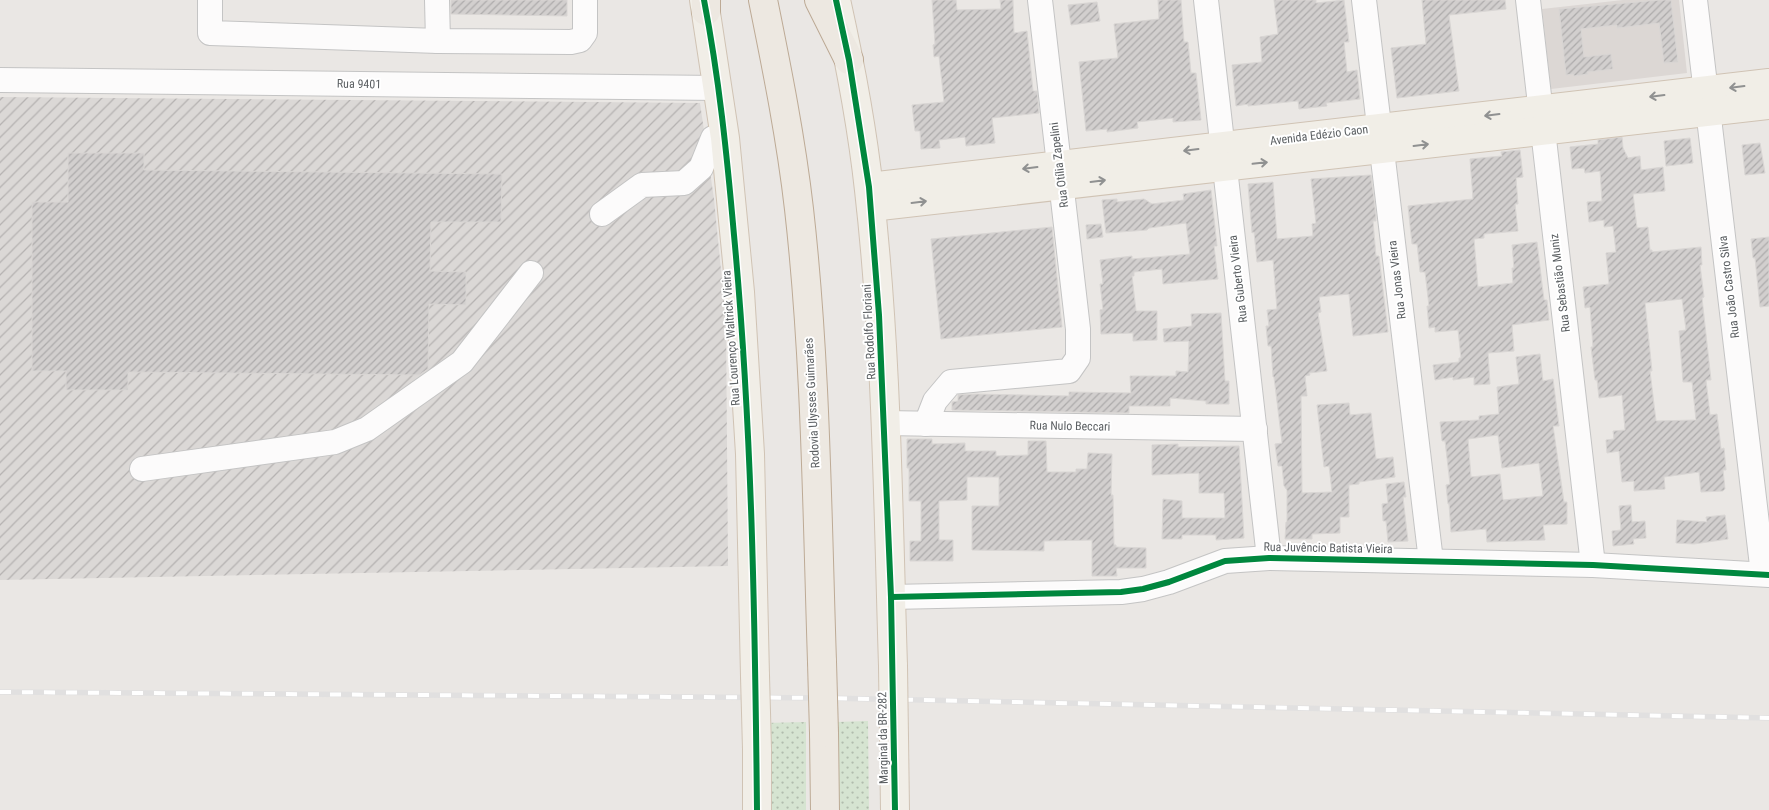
<svg xmlns="http://www.w3.org/2000/svg" width="1769" height="810" font-family="'Roboto Condensed',sans-serif">
  <defs>
    <pattern id="industrial-furrows" width="10" height="10" patternUnits="userSpaceOnUse" patternTransform="scale(1.25)"><rect width="10" height="10" fill="#dbd8d6"/><path d="M-1 1l2-2M0 10L10 0M9 11l2-2" fill="none" stroke="#b5b2b1"/></pattern>
    <pattern id="grass-dots" width="8" height="8" patternUnits="userSpaceOnUse" patternTransform="scale(1.25)"><rect width="8" height="8" fill="#d6e4d1"/><path d="M2 2h.1M6 6h.1" fill="none" stroke="#b1bcad" stroke-width="1.8" stroke-linecap="round"/></pattern>
    <pattern id="building-hatch" width="6" height="6" patternUnits="userSpaceOnUse" patternTransform="scale(1.25)"><rect width="6" height="6" fill="#d2cfce"/><path d="M-1 1l2-2M0 6l6-6M5 7l2-2" fill="none" stroke="#adabab"/></pattern>
  </defs>
  <rect width="100%" height="100%" fill="#eae7e4"/>
  <path fill="url(#industrial-furrows)" d="M0 97 700 103 714 199 726 322 728 566 0 580Z"/>
  <path fill="#dcd7d4" d="M1623 0H1679L1687 73 1551 89 1542 9Z"/>
  <g fill="url(#grass-dots)">
    <path d="M868 721 869 810H838L836 722Z"/>
    <path d="M806 722V810H765L764 723Z"/>
  </g>
  <g fill="url(#building-hatch)" stroke="#d9d6d4" fill-rule="evenodd">
    <path d="M451 0H567V16L451 14Z"/>
    <path d="M932 0H956L957 10 1001 9 1000 0H1013L1014 33 1027 31 1033 91H1037L1039 113 992 118 995 143 966 146 965 137 939 140 940 148 921 149 920 131H915L912 105 944 102 939 56 934 57 933 45 935 44Z"/>
    <path d="M1158 0H1181L1184 42H1188L1191 73H1196L1201 120 1173 122V118L1137 122 1138 128 1107 132V129L1086 131 1079 62 1118 58 1114 24 1159 19Z"/>
    <path d="M1274 0H1316V3L1344 0 1349 42H1344L1347 72 1357 70 1360 99 1326 103 1327 106 1299 109 1298 101 1248 106V104L1236 106 1232 65 1262 62 1260 37 1278 34Z"/>
    <path d="M1422 0H1505L1506 9 1449 15 1459 91 1397 98 1391 48 1426 44Z"/>
    <path d="M1660 0H1671L1678 62 1664 63 1659 23 1617 28V25L1581 29 1584 57 1611 54 1613 69 1587 72 1588 74 1574 76 1573 74 1566 75 1559 9Z"/>
    <path d="M1097 2 1100 21 1071 25 1068 5Z"/>
    <path d="M1622 137 1623 148 1628 158 1640 156 1641 170 1663 167 1665 191 1633 194 1637 228 1648 227 1650 250H1652V252L1701 247 1702 265H1700L1704 297 1702 298 1711 380H1706L1710 415 1717 414 1721 449 1724 448 1726 470H1723L1725 489 1723 491 1701 492 1699 472 1664 477 1665 489 1634 491V481L1622 482 1619 451 1607 453 1606 440 1614 439 1613 431 1625 430 1622 395 1599 398 1597 380H1595L1591 347H1593L1590 307 1585 308 1583 287 1609 284 1606 253 1616 252 1613 226 1604 227V220L1589 222 1587 202 1602 201 1600 171 1585 173 1584 168 1572 169 1570 147 1598 144V140ZM1682 299 1686 330 1679 331 1683 382H1692L1696 420 1656 421 1650 371H1652L1645 303Z"/>
    <path d="M1690 138 1693 163 1666 166 1664 141Z"/>
    <path d="M1760 143 1765 173 1745 175 1742 145Z"/>
    <path d="M1520 150 1523 177 1516 178 1518 204H1515L1518 231 1484 234V238L1474 239 1478 287 1513 283 1512 268H1514L1512 245 1537 242 1544 300H1547L1549 320 1512 325 1514 351 1488 353 1490 384 1474 385V377L1453 380V377L1435 380 1433 365 1459 362V358H1461L1458 330 1435 332V327L1429 328 1427 306H1429L1425 272H1420L1417 244H1412L1408 206 1473 199 1470 159 1502 156 1501 152Z"/>
    <path d="M68 153H144V170L502 174 501 222H431L430 271 466 272V305L429 304 428 369 419 375 128 372V390H66V371H32V202H68Z"/>
    <path d="M1371 175 1376 216V221H1373L1376 256H1379L1388 332 1353 336 1349 294 1319 297 1321 312 1318 313 1327 371 1309 373 1310 375 1305 376 1307 396H1301L1302 493 1332 492 1329 466 1324 467 1317 405 1349 403 1350 415 1371 413 1376 459 1393 457 1395 477 1359 482V484L1349 485V517H1340V533L1312 534V539H1285L1286 522H1287V490L1284 486 1282 466H1278L1275 444 1282 443 1274 377H1273L1271 346H1268L1266 326H1269L1267 310 1277 309 1273 260 1257 262 1254 232 1252 233 1248 184 1273 182 1277 239 1313 236 1312 224 1316 223 1311 179Z"/>
    <path d="M1211 190 1217 246H1214L1218 279 1163 284 1162 269 1134 272V276H1132L1136 311H1157V340L1133 341V333L1101 334 1100 310 1103 309 1100 284H1103L1100 260 1132 256V259L1190 254 1186 223 1149 228 1147 230 1106 233 1102 200 1117 199V202L1144 199 1152 204 1184 200 1183 194Z"/>
    <path d="M1101 224 1103 237 1087 239 1086 225Z"/>
    <path d="M1052 227 1062 327 941 339 931 239Z"/>
    <path d="M1769 237V306L1760 307 1755 258H1753L1751 239Z"/>
    <path d="M1221 313 1225 381H1229V404H1206V401L1170 398V406H1129V413L952 410V402L958 401V395L975 394 1069 396V392L1131 393 1130 376H1176V371L1188 372 1189 341 1164 342 1163 329 1192 326 1191 314Z"/>
    <path d="M1540 354 1543 381 1553 379 1559 426H1553L1564 502H1567V524L1543 525 1545 540 1487 542 1486 529 1451 532 1449 504H1448L1446 485 1450 484 1445 441H1442L1440 422 1479 420V416L1499 414 1497 387 1519 384 1516 357ZM1498 435 1502 468 1539 463 1543 496 1503 500 1500 474 1471 477 1468 439Z"/>
    <path d="M907 439H932V444L965 443V451H996V456L1028 455V441H1046L1047 472H1076V469H1087L1088 453 1112 454 1111 495H1113L1114 545H1116V547L1146 548V568H1116L1117 576H1092V540L1044 541V551L972 550V506H999V477H967V500L939 501V540H953V561H910V541H921V501H909V468H907Z"/>
    <path d="M1178 444V447L1239 446 1244 538 1216 540V535H1182V539H1162L1163 499 1182 501V518H1225L1224 493H1199V473L1152 475V445Z"/>
    <path d="M1404 482 1406 497H1403L1408 541 1388 542 1386 521H1383L1382 504 1388 503 1386 484Z"/>
    <path d="M1631 505 1632 522 1645 521 1646 538 1633 539 1634 544 1613 546 1612 531 1621 530 1619 506Z"/>
    <path d="M1725 515 1728 539 1694 544 1676 543 1677 520 1707 522 1706 517Z"/>
  </g>
  <g fill="none" stroke-linecap="round" stroke-linejoin="round">
    <defs>
      <g id="minor">
        <path d="M210 0V33L438 41 571 42 580 40 585 33V0"/>
        <path d="M437 0 438 41"/>
        <path d="M1206 0 1269 558"/>
        <path d="M1364 0 1431 561"/>
        <path d="M1528 0 1593 565"/>
        <path d="M1695 0 1763 574"/>
        <path d="M0 80 718 88"/>
        <path d="M602 214 642 185 684 183 701 168 713 138"/>
        <path d="M885 423 1255 429"/>
        <path d="M926 424 935 401 951 382 1069 371 1078 358V329L1040 0"/>
        <path d="M142 469 335 442 367 429 462 362 531 273"/>
        <path d="M891 597 1121 592 1143 589 1169 582 1225 561 1269 558 1593 565 1769 575"/>
      </g>
      <g id="major">
        <path d="M704 0 725 138 740 292 750 454 755 676"/>
        <path d="M836 0C850 63 862 126 869 190 887 348 888 508 893 666"/>
        <path d="M869 187 1769 83"/>
        <path d="M871 207 1769 105"/>
        <path d="M894 738 895 810"/>
        <path d="M757 749V810"/>
      </g>
      <g id="highway">
        <path d="M763 0C777 69 791 139 799 209 816 359 817 511 822 662"/>
        <path d="M819 0 849 60"/>
        <path d="M706 11V0"/>
        <path d="M824 733 825 810"/>
      </g>
    </defs>
    <use href="#minor" stroke="#c4c4c4" stroke-width="26"/>
    <use href="#major" stroke="#d0c3b4" stroke-width="30"/>
    <use href="#highway" stroke="#bdaa95" stroke-width="30"/>
    <use href="#minor" stroke="#fcfbfb" stroke-width="24"/>
    <use href="#major" stroke="#f1eee7" stroke-width="28"/>
    <use href="#highway" stroke="#ede8e1" stroke-width="28"/>
    <defs>
      <path id="rail" d="M0 692 825 698 1769 718"/>
    </defs>
    <use href="#rail" stroke="#e1e0e0" stroke-width="5.5"/>
    <use href="#rail" stroke="#fff" stroke-width="4" stroke-dasharray="11" stroke-linecap="butt"/>
    <defs>
      <g id="major-bridge">
        <path d="M893 666 894 738"/>
        <path d="M755 676 757 749"/>
      </g>
      <path id="highway-bridge" d="M822 662 824 733"/>
    </defs>
    <use href="#major-bridge" stroke="#d0c3b4" stroke-width="30" stroke-linecap="butt"/>
    <use href="#highway-bridge" stroke="#bdaa95" stroke-width="30" stroke-linecap="butt"/>
    <use href="#major-bridge" stroke="#f1eee7" stroke-width="28"/>
    <use href="#highway-bridge" stroke="#ede8e1" stroke-width="28"/>
    <defs>
      <g id="cycleway">
        <path d="M704 0C719 77 727 156 734 235 752 426 755 618 757 810"/>
        <path d="M836 0 849 60 869 187 879 315 891 597 895 810"/>
        <path d="M891 597 1121 592 1143 589 1169 582 1225 561 1269 558 1593 565 1769 575"/>
      </g>
    </defs>
    <use href="#cycleway" stroke="#fff" stroke-width="9"/>
    <use href="#cycleway" stroke="#00873e" stroke-width="6"/>
  </g>
  <defs><path id="oneway-shaft" d="M-6 0H5M1.5-3L5.5 0L1.5 3" fill="none" stroke-width="1.6" stroke-linecap="round" stroke-linejoin="round" transform="scale(1.25)"/></defs>
  <g stroke="#909191">
    <use href="#oneway-shaft" transform="translate(1737 87) rotate(173)"/>
    <use href="#oneway-shaft" transform="translate(1657 96) rotate(173)"/>
    <use href="#oneway-shaft" transform="translate(1492 115) rotate(173)"/>
    <use href="#oneway-shaft" transform="translate(1421 145) rotate(-7)"/>
    <use href="#oneway-shaft" transform="translate(1191 150) rotate(173)"/>
    <use href="#oneway-shaft" transform="translate(1260 163) rotate(-6)"/>
    <use href="#oneway-shaft" transform="translate(1030 168) rotate(173)"/>
    <use href="#oneway-shaft" transform="translate(1098 181) rotate(-7)"/>
    <use href="#oneway-shaft" transform="translate(919 202) rotate(-7)"/>
  </g>
  <g text-anchor="middle" stroke-width="4" stroke-linejoin="round" paint-order="stroke">
    <g font-size="12" fill="#5b5f62" stroke="#fff">
      <text transform="translate(359 84) rotate(1)" y="4">Rua 9401</text>
      <text transform="translate(1319 135) rotate(-7)" y="4">Avenida Edézio Caon</text>
      <text transform="translate(1059 165) rotate(-97)" y="4">Rua Otília Zapelini</text>
      <text transform="translate(1238 279) rotate(-97)" y="4">Rua Guberto Vieira</text>
      <text transform="translate(1397 280) rotate(-97)" y="4">Rua Jonas Vieira</text>
      <text transform="translate(1560 283) rotate(-97)" y="4">Rua Sebastião Muniz</text>
      <text transform="translate(1729 287) rotate(-97)" y="4">Rua João Castro Silva</text>
      <text transform="translate(869 332) rotate(-93)" y="4">Rua Rodolfo Floriani</text>
      <text transform="translate(731 338) rotate(-94)" y="4">Rua Lourenço Waltrick Vieira</text>
      <text transform="translate(812 403) rotate(-93)" y="4">Rodovia Ulysses Guimarães</text>
      <text transform="translate(1070 426) rotate(1)" y="4">Rua Nulo Beccari</text>
      <text transform="translate(1328 548) rotate(1)" y="4">Rua Juvêncio Batista Vieira</text>
      <text transform="translate(883 738) rotate(-91)" y="4">Marginal da BR-282</text>
    </g>
  </g>
</svg>
